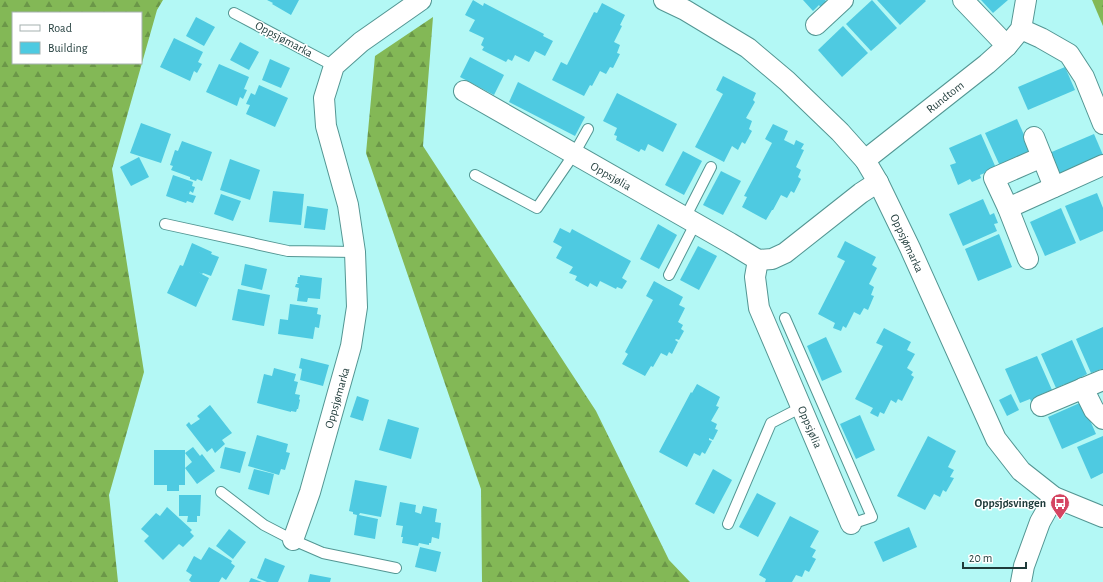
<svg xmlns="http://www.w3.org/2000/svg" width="1103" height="582" font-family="'Alegreya Sans',sans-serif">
  <defs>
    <pattern id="forest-firs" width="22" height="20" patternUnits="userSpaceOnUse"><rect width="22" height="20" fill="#83b856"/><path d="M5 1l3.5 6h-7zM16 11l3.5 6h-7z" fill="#6b9748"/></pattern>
  </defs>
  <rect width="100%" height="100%" fill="#b3f8f5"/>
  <g fill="url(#forest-firs)" fill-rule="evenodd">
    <path d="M0 0H163L157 10 112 169 144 372 109 495 118 582H0ZM13 13H141V63H13Z"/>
    <path d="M1092 0H1103V26Z"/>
    <path d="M433 17 423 146 596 411 669 560 690 582H482L481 489 366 153 375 56Z"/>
  </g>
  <g fill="#4ecae1" fill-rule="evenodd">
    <path d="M267 0H299L291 15 272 4 273 3Z"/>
    <path d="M473 0 483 6 484 3 544 34 543 36 553 41 545 56 535 51 529 62 515 55 512 61 508 59 506 62 482 50 484 47 481 45 484 38 469 31 475 20 465 15Z"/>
    <path d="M803 0H825L827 2 821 8 819 5 813 11Z"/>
    <path d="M872 0 897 28 871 51 846 24Z"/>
    <path d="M877 0H925L926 1 900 25Z"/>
    <path d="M981 0H1008L993 13Z"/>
    <path d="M602 3 625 15 620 25 622 26 614 42 620 45 617 53 620 54 613 68 610 67 606 74 600 71 592 86 590 85 584 96 552 80 561 62 567 65 594 12 597 13Z"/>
    <path d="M196 17 215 27 204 46 186 36Z"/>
    <path d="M843 26 868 53 842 77 818 50Z"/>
    <path d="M174 38 203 52 198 62 202 64 197 73 194 71 190 81 160 67Z"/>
    <path d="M240 42 259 52 249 70 230 60Z"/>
    <path d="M470 57 504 75 494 95 460 77Z"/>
    <path d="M270 59 290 68 281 88 262 80Z"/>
    <path d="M219 64 249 77 244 89 247 90 243 99 240 97 237 106 206 92Z"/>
    <path d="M1065 67 1075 90 1028 110 1018 87Z"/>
    <path d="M723 76 756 93 753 100 755 102 746 118 752 121 749 129 752 131 745 144 742 142 738 150 732 146 724 162 695 147 723 94 716 90Z"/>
    <path d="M518 82 585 117 575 136 509 102Z"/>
    <path d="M259 85 288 98 275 127 246 114 250 105 246 104 251 93 255 95Z"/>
    <path d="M617 93 677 124 663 152 648 144 645 151 641 149 639 152 616 140 617 136 614 135 617 128 603 121Z"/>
    <path d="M1017 119 1032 153 1000 166 985 133Z"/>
    <path d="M141 123 171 134 161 163 130 153Z"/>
    <path d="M773 124 788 131 784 140 794 145 796 140 804 144 801 149 804 150 796 167 801 170 798 177 801 179 794 193 791 191 787 198 781 195 773 210H772L766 220 742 207 747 197 744 196 772 143 765 139Z"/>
    <path d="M981 134 996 168 980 175 981 178 972 182 970 179 958 185 950 165 956 163 949 148Z"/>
    <path d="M1094 134 1103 155V158L1057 177 1047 154Z"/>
    <path d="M182 141 212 152 202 181 197 179 196 181 190 179V177L171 170 173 166 170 165 175 150 178 151Z"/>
    <path d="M683 151 702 161 684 195 665 185Z"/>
    <path d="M139 157 149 177 131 186 120 167Z"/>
    <path d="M230 159 260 170 250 200 220 190Z"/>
    <path d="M721 171 741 181 723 215 703 205Z"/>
    <path d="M173 175 193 182 192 186 195 187 193 193 190 191 189 194 196 196 193 203 187 201 186 203 166 196Z"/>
    <path d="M273 191 304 194 301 225 269 222Z"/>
    <path d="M1097 193 1103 208V231L1080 241 1065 206Z"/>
    <path d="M221 194 241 201 233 221 214 214Z"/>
    <path d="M983 199 990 215 994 213 998 223 994 224 997 231 963 246 949 214Z"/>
    <path d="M307 206 328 209 325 230 304 228Z"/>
    <path d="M1061 208 1076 243 1045 256 1030 222Z"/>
    <path d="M658 224 677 235 659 269 640 259Z"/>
    <path d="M560 228 570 233 572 229 631 261 622 278 627 281 622 289 617 287 616 289 600 281 597 287 590 283 588 287 575 280 577 276 569 273 573 267 556 258 562 247 553 242Z"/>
    <path d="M999 234 1012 267 978 281 965 249Z"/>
    <path d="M845 241 876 257 872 265 877 268 869 284 874 287 871 295 874 296 868 310 864 308 860 315 854 312 846 328 843 326 841 331 833 328 835 323 818 314 845 261 837 257Z"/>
    <path d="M192 243 212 252 211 254 219 257 211 276 203 273 202 274 198 272 209 278 196 307 167 293 180 265 183 266Z"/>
    <path d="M698 246 717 256 699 290 680 280Z"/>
    <path d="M245 264 267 269 262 290 241 285Z"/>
    <path d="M300 275 322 278 320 299 308 298 307 302 297 301 299 288 295 287 296 284H299L297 283 298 277H300Z"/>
    <path d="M654 281 683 297 679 305 685 308 678 322 683 325 681 329 684 331 679 340 676 339 675 340 678 342 672 354 669 352 667 356 661 353 653 367 651 366 645 376 622 364 628 354 625 352 653 300 646 296Z"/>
    <path d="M238 289 270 295 264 326 232 320Z"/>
    <path d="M290 304 318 308 317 314 321 315 319 328 315 327 313 339 278 334 280 319 288 320Z"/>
    <path d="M1103 327V370H1101V369L1091 373 1076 339Z"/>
    <path d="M884 328 911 342 907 350 915 354 907 368 913 372 911 375 914 377 902 401 898 399 896 403 891 400 884 414 880 412 878 417 870 413 873 408 855 399 883 346 876 343Z"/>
    <path d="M826 337 842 372 822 381 807 346Z"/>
    <path d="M1072 340 1087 374 1078 379 1079 380 1066 386 1065 384 1056 388 1041 354Z"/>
    <path d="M1037 356 1052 390 1042 394 1043 396 1031 401 1030 399 1020 403 1005 369Z"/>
    <path d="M301 358 329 365 323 386 300 380 302 369 299 368Z"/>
    <path d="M274 368 296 374 294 381 298 382 295 394 300 395 299 399 300 400 298 409H297L296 412 291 411V412L257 403 264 374 272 376Z"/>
    <path d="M697 384 720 397 716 406 719 407 711 421 717 424 715 429 718 430 713 440 709 438V440L712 441 705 454 702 452 700 456 694 453 687 467 659 452 691 392 692 393Z"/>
    <path d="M1011 394 1019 410 1007 416 999 400Z"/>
    <path d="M357 396 369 400 363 421 350 417Z"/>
    <path d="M1082 402 1096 434 1062 449 1048 417Z"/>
    <path d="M210 405 232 433 222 440 225 444 215 453 212 448 207 452 186 425 189 422 191 425 200 419 197 416Z"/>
    <path d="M860 415 875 450 856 459 840 424Z"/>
    <path d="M388 419 419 428 411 459 379 450Z"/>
    <path d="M257 435 288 444 286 452 290 453 285 470 281 469 279 475 248 466Z"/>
    <path d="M928 436 956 451 948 467 954 470 950 477 954 478 946 492 943 490 940 497 934 494 925 510 897 496Z"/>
    <path d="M1103 436V473L1091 479 1077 447Z"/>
    <path d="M193 447 200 456 202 454 215 471 197 484 185 468V485H179V491H167V485H154V450H185V453ZM185 453 192 462 185 468Z"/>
    <path d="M225 447 246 452 240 473 220 468Z"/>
    <path d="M254 469 274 474 269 495 248 489Z"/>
    <path d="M713 469 732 480 714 514 695 504Z"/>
    <path d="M355 480 387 486 381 517 360 513 359 515 378 519 375 539 354 535 357 515 353 514V512L349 511Z"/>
    <path d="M757 493 776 503 758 537 739 527Z"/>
    <path d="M179 495H201L200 516H197V522H187L188 516H179Z"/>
    <path d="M400 502 416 505 415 512 421 514 423 506 437 509 435 522 441 523 439 539 432 537 431 543H429V545L419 543 418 546 402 543 403 537H401L403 526 396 525Z"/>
    <path d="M167 507 192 530 190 532 194 536 183 547 179 544 163 560 144 541 149 536 141 529 156 513 160 516Z"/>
    <path d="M790 516 819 531 810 547 816 550 812 557 816 559 809 572 805 570 802 577 796 575 792 582H765L766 579 759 575Z"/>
    <path d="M909 527 917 547 883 562 874 542Z"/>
    <path d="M229 529 246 542 233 559 216 546Z"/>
    <path d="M209 547 232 561 231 563 235 566 226 580 222 577 219 582H191L189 580 192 575 186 571 194 556 201 560Z"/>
    <path d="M420 547 441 552 436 572 415 567Z"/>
    <path d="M265 558 285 566 278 582H267L257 578Z"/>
    <path d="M310 574 331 578 330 582H308Z"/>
    <path d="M251 578 262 582H249Z"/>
  </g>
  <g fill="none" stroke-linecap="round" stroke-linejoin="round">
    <defs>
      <g id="service">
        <path d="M234 13 334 66"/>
        <path d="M475 175 537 208 574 154 588 129"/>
        <path d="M685 218 711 167"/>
        <path d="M165 224 288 251 355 252"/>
        <path d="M669 275 695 224"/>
        <path d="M785 318 872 517 851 524"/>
        <path d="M221 492 264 525 293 540 323 553 396 568"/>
        <path d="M728 524 771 423 802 407"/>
      </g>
      <g id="minor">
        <path d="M664 0 685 10 748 48 787 81 840 132 865 160 878 182 910 248 996 439 1021 471 1054 497 1103 517"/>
        <path d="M963 0 1007 46"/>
        <path d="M816 25 843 0"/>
        <path d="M1021 29 1041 38 1069 54 1084 77 1103 124"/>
        <path d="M464 91 730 243 758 260 755 277 759 308 851 524"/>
        <path d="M1034 137 1054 187"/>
        <path d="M1042 157 994 178 1008 208 1103 165"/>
        <path d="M865 160 987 64 1007 46 1021 29 1026 0"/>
        <path d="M1008 208 1028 259"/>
        <path d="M758 260 772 259 785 253 861 193 878 182"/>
        <path d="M1083 388 1094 410 1103 419"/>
        <path d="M1041 406 1103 380"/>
        <path d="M293 540 310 492 351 346 357 307 355 252 348 205 326 126 324 98 334 66 361 42 421 0"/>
        <path d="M1021 582 1024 566 1040 522 1054 497"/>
      </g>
    </defs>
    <use href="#service" stroke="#539693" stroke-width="12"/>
    <use href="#minor" stroke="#539693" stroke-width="22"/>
    <use href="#service" stroke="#fff" stroke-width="10"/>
    <use href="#minor" stroke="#fff" stroke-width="20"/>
  </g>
  <defs>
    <symbol id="bus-pin" viewBox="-11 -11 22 30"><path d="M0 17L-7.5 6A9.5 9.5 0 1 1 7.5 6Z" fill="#d54562" stroke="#fff"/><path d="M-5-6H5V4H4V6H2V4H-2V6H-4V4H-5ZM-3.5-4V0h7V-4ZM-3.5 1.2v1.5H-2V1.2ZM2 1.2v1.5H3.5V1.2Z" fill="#fff"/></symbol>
  </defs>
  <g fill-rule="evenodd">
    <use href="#bus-pin" x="1049" y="492" width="22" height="30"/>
  </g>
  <g text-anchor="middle" stroke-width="3" stroke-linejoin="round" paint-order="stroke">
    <g font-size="12" fill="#1f3b3a" stroke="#fff">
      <text transform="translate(284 39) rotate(28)" y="4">Oppsjømarka</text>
      <text transform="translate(945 97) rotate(-38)" y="4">Rundtom</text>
      <text transform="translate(611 176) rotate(30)" y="4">Oppsjølia</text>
      <text transform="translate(907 243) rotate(65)" y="4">Oppsjømarka</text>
      <text transform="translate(337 398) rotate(-74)" y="4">Oppsjømarka</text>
      <text transform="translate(810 427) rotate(67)" y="4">Oppsjølia</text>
    </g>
    <g font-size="12" font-weight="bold" fill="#1f3b3a" stroke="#fff" text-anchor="end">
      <text x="1046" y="507">Oppsjøsvingen</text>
    </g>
  </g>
  <rect x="12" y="12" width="130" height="52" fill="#ffffff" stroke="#a5b1b0"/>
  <rect x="20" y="25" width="20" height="6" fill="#ffffff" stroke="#a5b1b0"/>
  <text x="48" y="32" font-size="12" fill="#1f3b3a">Road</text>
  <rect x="20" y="42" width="20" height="12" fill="#4ecae1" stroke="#a5b1b0"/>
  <text x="48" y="52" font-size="12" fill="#1f3b3a">Building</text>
  <path d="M963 562v6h63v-6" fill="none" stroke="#1f3b3a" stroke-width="2"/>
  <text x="969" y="562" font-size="12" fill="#1f3b3a" stroke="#ffffff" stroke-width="3" paint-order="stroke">20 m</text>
</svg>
